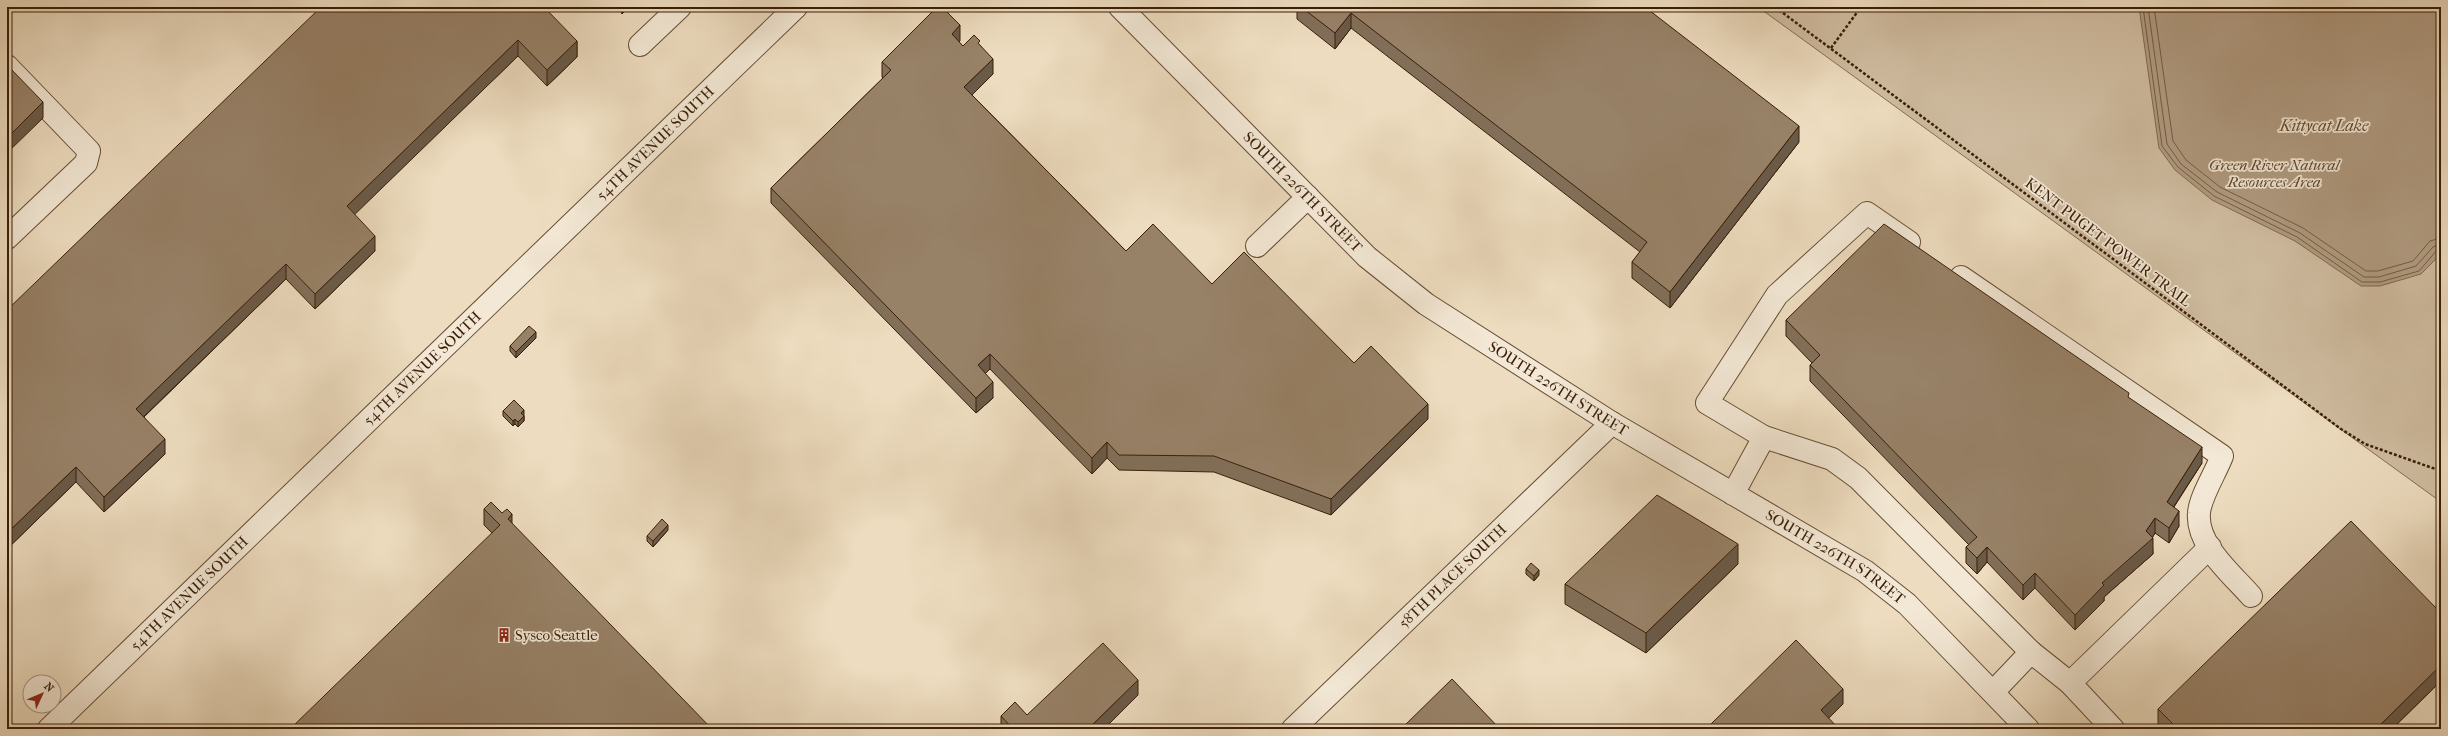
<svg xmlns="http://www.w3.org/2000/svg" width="2448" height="736" font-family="'IM FELL French Canon',serif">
  <rect width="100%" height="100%" fill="#eddcbf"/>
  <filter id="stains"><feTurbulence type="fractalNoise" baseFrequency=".005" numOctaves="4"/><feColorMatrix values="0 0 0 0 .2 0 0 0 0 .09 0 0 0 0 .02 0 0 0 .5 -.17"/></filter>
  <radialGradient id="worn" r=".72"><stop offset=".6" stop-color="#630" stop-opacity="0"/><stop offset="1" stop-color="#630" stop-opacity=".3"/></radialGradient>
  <path fill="#cfbca0" stroke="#846d54" d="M1758 7H2441V502Z"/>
  <path fill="#b09b81" stroke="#816951" d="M2139 7H2441V251L2434 261 2421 274 2380 286H2361L2295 241 2212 200 2175 170 2159 148Z"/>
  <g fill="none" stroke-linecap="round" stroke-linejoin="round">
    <g stroke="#755c44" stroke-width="1">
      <path d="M2143 7 2162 146 2178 167 2214 196 2297 237 2362 282H2380L2419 271 2437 250 2441 249"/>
      <path d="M2148 7 2167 144 2181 164 2217 192 2300 233 2364 277H2379L2416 266 2433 247 2441 244"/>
      <path d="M2154 7 2173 141 2186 160 2220 187 2303 228 2366 271H2378L2413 261 2430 241 2441 238"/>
    </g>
    <defs>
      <g id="minor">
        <path id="s1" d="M1120 7 1367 257 1426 304 1612 423 1865 571 1907 604 2028 729"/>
        <path d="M640 45 680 7"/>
        <path d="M7 66 89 151 86 163 7 238"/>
        <path d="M1257 246 1308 197"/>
        <path d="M1961 277 2222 456C2216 472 2200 497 2199 513 2196 545 2232 574 2251 596"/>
        <path d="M1764 437 1832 459 1858 478 2031 652 1993 692"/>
        <path d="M1733 494 1764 437 1707 403 1777 295 1867 213 1909 242"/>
        <path d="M2031 652 2070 683"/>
        <path id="s2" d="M49 729 796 7"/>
        <path id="s3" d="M1293 729 1612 423"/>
        <path d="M2113 729 2070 683 2210 547"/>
      </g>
    </defs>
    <use href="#minor" stroke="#674e36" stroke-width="24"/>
    <g stroke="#3a1e08" stroke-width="2.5" stroke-dasharray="3 2" stroke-linecap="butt">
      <path d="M1775 7 2341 429 2365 444 2441 471"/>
      <path d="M1831 48 1861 7"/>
    </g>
    <use href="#minor" stroke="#f3e8d5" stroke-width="22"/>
  </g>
  <g fill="#826f59" stroke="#3a1e08">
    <path d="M321 7 577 41V57L547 86 518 56 354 214 375 251 315 309 286 279 144 417 165 454 104 512 76 482 7 549Z"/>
    <path d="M620 7H629L622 14Z"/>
    <path d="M1297 7H1645L1799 142 1670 308 1632 278V262L1640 252 1351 28 1335 49 1297 19Z"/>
    <path d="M960 41 959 42 963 46 980 45 993 74 972 95 1126 251 1212 284 1354 363 1428 419 1331 515 1214 472 1119 470 1107 458 1092 474 990 369 985 374 993 398 976 413 771 203V188L883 78 882 77V62Z"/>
    <path d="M1786 320 2129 398 2202 463 2174 507 2179 526 2169 543 2155 533 2152 538 2153 554 2104 597V601L2075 630 2035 588 2023 600 1987 562 1977 574 1966 563V547L1969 545 1810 381V365L1812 363 1786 336Z"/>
    <path d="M536 338 516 358 510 351V346Z"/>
    <path d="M503 411 524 415V421L518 427 515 424 513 426 503 416Z"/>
    <path d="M484 509 512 523 492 533 484 525Z"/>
    <path d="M668 530 653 547 647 541V536Z"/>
    <path d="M1738 564 1646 653 1565 604V584Z"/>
    <path d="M1526 569 1539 575 1534 581 1526 574Z"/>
    <path d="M2441 681 2392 729H2162L2158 724V709Z"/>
    <path d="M1138 695 1104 729H1001V716L1027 715Z"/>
  </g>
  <g fill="#6a5a48" stroke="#3a1e08">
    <path d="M622 7H629L622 14Z"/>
    <path d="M1351 13V28L1335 49V33Z"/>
    <path d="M960 25V41L952 49V34Z"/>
    <path d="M518 40V56L347 222V206Z"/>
    <path d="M577 41V57L547 86V70Z"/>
    <path d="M993 59V74L964 103V87Z"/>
    <path d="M43 102V118L7 153V138Z"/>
    <path d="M1799 126V142L1670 308V292Z"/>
    <path d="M375 236V251L315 309V294Z"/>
    <path d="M286 264V279L136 424V409Z"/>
    <path d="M536 332V338L516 358V352Z"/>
    <path d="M990 354V369L978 381V365Z"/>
    <path d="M993 382V398L976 413V398Z"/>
    <path d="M1428 404V419L1331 515V499Z"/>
    <path d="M524 410V415L521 418V413Z"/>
    <path d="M524 416V421L518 427V422Z"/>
    <path d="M515 419V424L513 426V421Z"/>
    <path d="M165 439V454L104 512V497Z"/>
    <path d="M1107 442V458L1092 474V458Z"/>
    <path d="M2202 447V463L2167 517V502Z"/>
    <path d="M76 467V482L7 549V533Z"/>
    <path d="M2179 511V526L2169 543V528Z"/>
    <path d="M512 514V530L508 519Z"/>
    <path d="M2155 518V533L2151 540 2153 538V554L2104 597V601L2075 630V615L2102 583 2146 531Z"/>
    <path d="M668 525V530L653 547V541Z"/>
    <path d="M1738 544V564L1646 653V633Z"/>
    <path d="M1987 547V562L1977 574V558Z"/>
    <path d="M1539 570V575L1534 581V576Z"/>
    <path d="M2035 573V588L2023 600V585Z"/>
    <path d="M2441 665V681L2392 729H2376Z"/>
    <path d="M1138 680V695L1104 729H1088Z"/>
    <path d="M1843 689V704L1821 726V710Z"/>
  </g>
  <g fill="#978167" stroke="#3a1e08">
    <path d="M321 7H544L577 41 547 70 518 40 347 206 375 236 315 294 286 264 136 409 165 439 104 497 76 467 7 533V310Z"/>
    <path d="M937 7H942L960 25 952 34 963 46 974 35 980 41 978 43 993 59 964 87 1126 251 1153 224 1212 284 1244 252 1354 363 1371 346 1428 404 1331 499 1214 456 1119 455 1107 442 1092 458 990 354 978 365 993 382 976 398 771 188 891 70 882 62Z"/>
    <path d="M1301 7H1645L1799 126 1670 292 1632 262 1647 242 1351 13 1335 33Z"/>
    <path d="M7 65 43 102 7 138Z"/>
    <path d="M1884 224 2129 393 2128 397 2202 447 2167 502 2179 511 2169 528 2155 518 2146 531 2153 538 2102 583 2104 585 2075 615 2035 573 2023 585 1987 547 1977 558 1966 547 1977 537 1810 365 1820 355 1786 320Z"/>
    <path d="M529 326 536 332 516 352 510 346Z"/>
    <path d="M514 400 524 410 521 413 524 416 518 422 515 419 513 421 503 411Z"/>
    <path d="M1657 495 1738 544 1646 633 1565 584Z"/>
    <path d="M491 502 502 513 507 509 512 514 508 519 712 729H290L500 525 484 509Z"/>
    <path d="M662 519 668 525 653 541 647 536Z"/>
    <path d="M2351 521 2441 613V665L2376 729H2178L2158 709Z"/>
    <path d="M1531 563 1539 570 1534 576 1526 569Z"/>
    <path d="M1796 640 1843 689 1821 710 1839 729H1706Z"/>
    <path d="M1103 643 1138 680 1088 729H1013L1001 716 1015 702 1027 715Z"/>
    <path d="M1452 679 1500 729H1401Z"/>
  </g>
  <defs>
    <symbol id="building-bare" viewBox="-9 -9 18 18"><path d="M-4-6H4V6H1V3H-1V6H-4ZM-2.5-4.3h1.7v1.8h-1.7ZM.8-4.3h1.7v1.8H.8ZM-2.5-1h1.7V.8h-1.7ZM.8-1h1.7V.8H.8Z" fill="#8f2418" stroke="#f3e8d5" stroke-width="2.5" paint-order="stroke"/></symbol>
  </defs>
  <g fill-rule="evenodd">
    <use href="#building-bare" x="494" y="625" width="20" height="20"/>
  </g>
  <g text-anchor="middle" stroke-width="3.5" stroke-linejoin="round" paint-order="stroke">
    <g font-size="15" fill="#3a1e08" stroke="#f3e8d5">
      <text dy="5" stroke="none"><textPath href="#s2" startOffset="843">54TH AVENUE SOUTH</textPath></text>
      <text dy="5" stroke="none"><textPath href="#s1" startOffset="260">SOUTH 226TH STREET</textPath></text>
      <text transform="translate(2108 242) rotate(37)" y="5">KENT PUGET POWER TRAIL</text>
      <text dy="5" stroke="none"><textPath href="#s2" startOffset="519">54TH AVENUE SOUTH</textPath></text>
      <text dy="5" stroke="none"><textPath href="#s1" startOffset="584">SOUTH 226TH STREET</textPath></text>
      <text dy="5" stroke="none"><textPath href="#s1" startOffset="908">SOUTH 226TH STREET</textPath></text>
      <text dy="5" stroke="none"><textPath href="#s3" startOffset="221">58TH PLACE SOUTH</textPath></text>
      <text dy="5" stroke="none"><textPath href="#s2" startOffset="195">54TH AVENUE SOUTH</textPath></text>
    </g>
    <g font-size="15" font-style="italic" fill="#5f462e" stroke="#f3e8d5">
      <text x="2274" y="170">Green River Natural<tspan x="2274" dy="17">Resources Area</tspan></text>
    </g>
    <g font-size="15" fill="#3a1e08" stroke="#f3e8d5" text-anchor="start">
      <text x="515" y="640">Sysco Seattle</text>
    </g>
    <g font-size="16" font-style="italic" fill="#634a32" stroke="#f3e8d5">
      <text x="2324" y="131">Kittycat Lake</text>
    </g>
  </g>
  <rect width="2448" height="736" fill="none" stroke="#eddcbf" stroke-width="24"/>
  <rect x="8" y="8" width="2432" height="720" fill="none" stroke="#3a1e08" stroke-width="2"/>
  <rect x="12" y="12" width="2424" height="712" fill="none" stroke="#3a1e08"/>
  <g transform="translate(42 694) rotate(46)"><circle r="19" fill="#f3e8d5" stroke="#a99783"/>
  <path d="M0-3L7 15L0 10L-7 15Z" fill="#8f2418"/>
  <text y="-6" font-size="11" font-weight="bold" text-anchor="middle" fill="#3a1e08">N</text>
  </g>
  <rect width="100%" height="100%" filter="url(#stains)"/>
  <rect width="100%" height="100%" fill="url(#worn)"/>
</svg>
